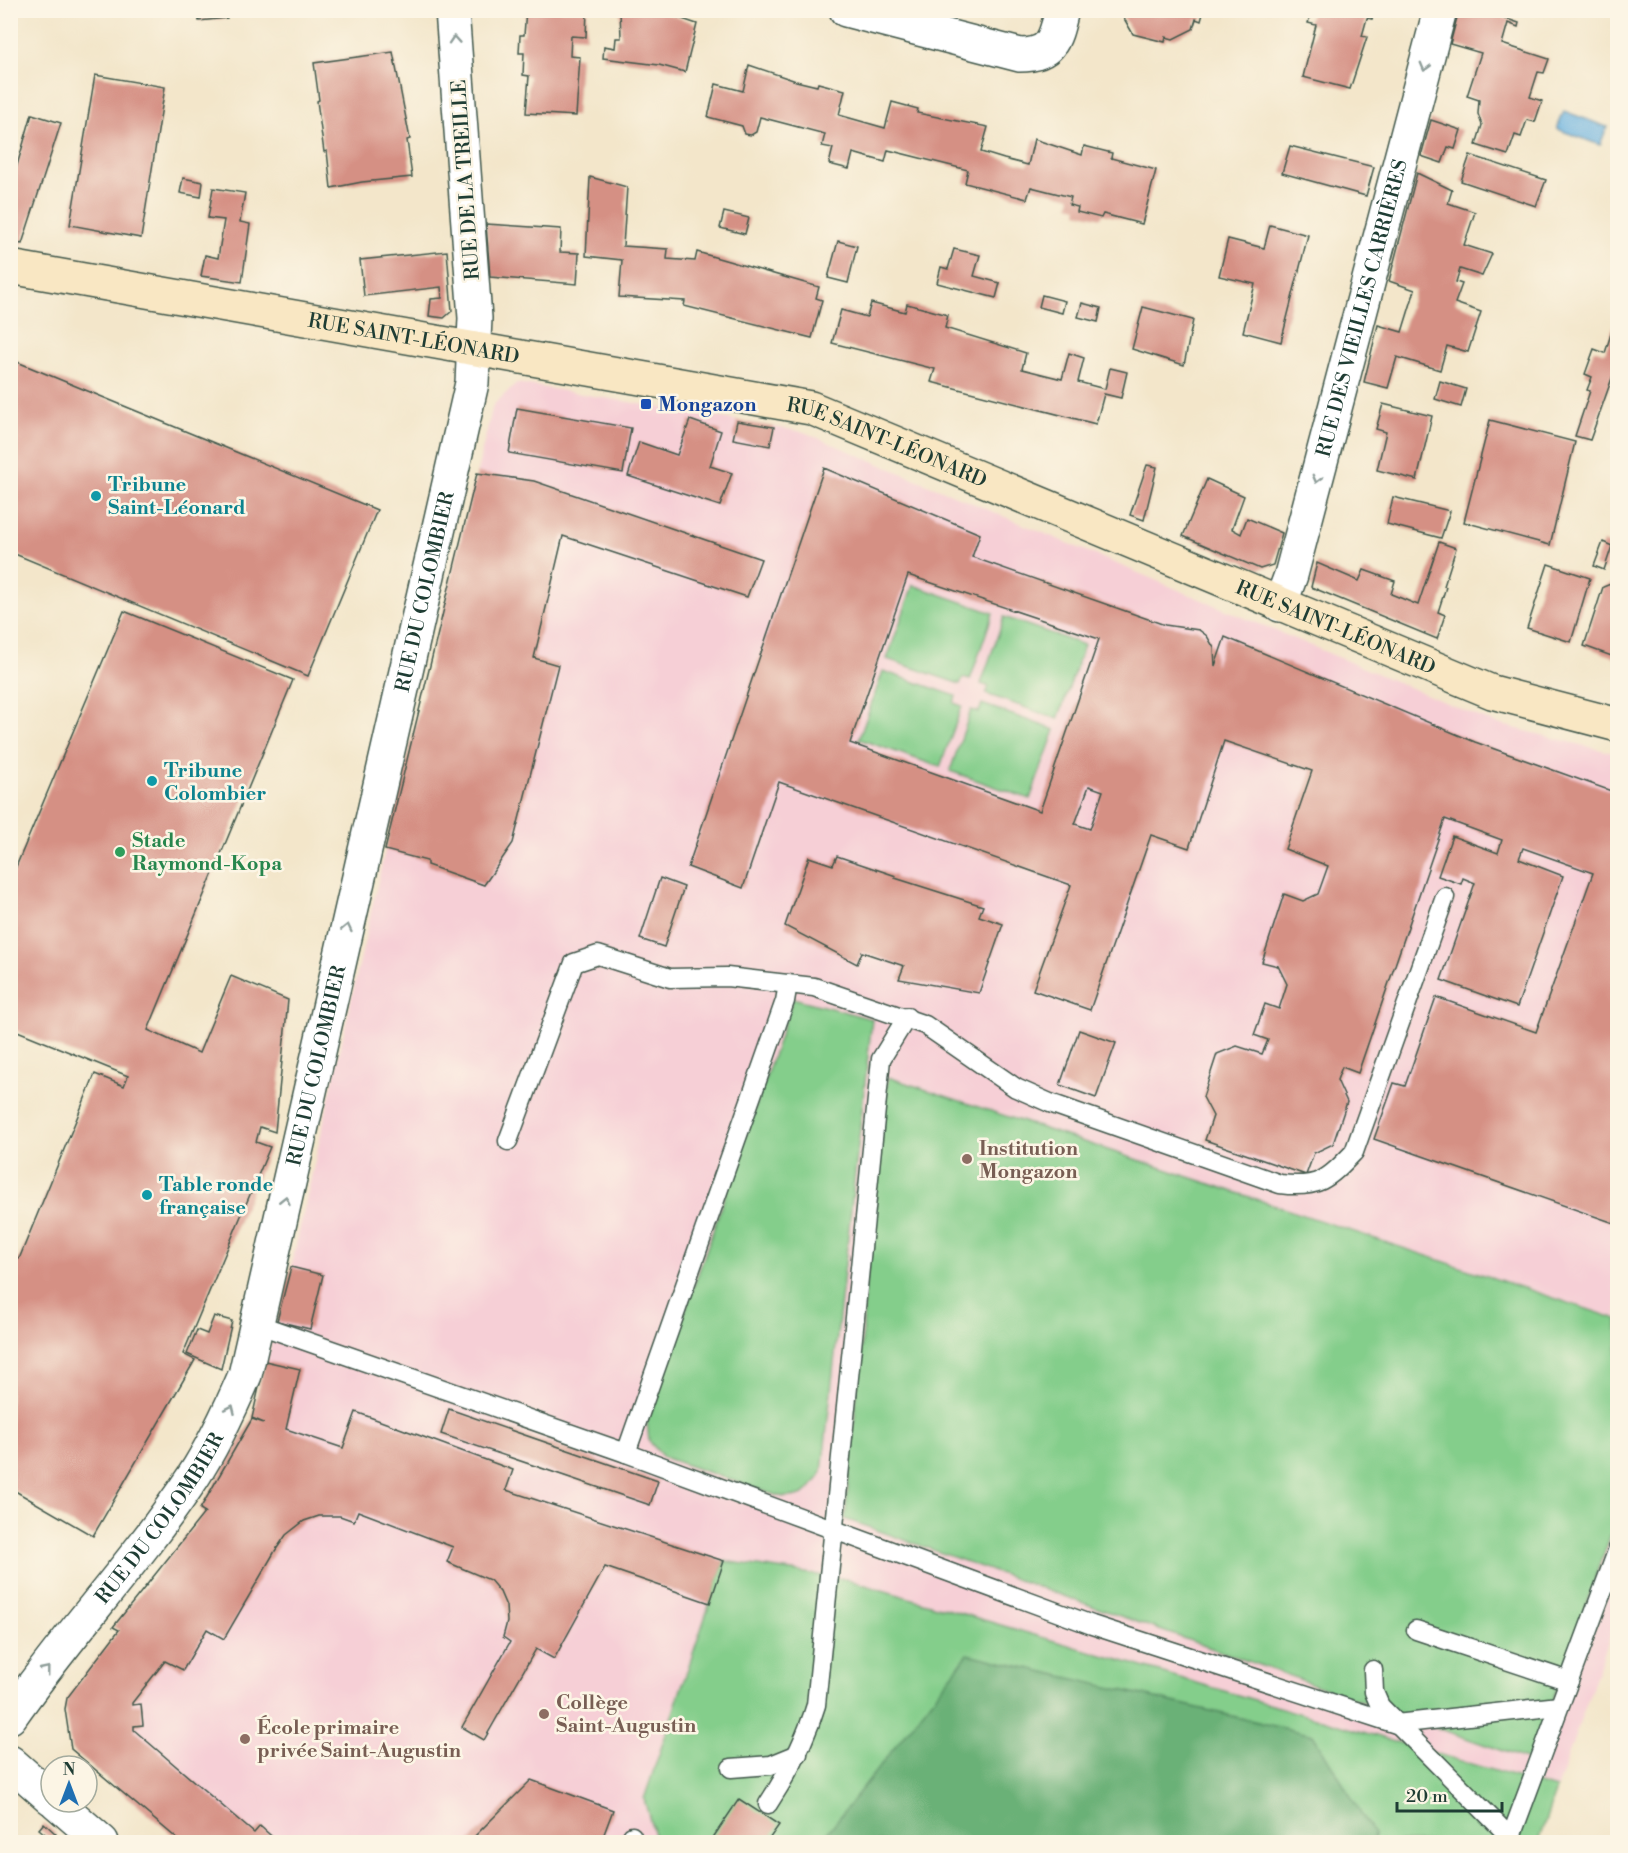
<svg xmlns="http://www.w3.org/2000/svg" width="1628" height="1853" font-family="'Libre Bodoni',serif">
  <rect width="100%" height="100%" fill="#fcf5e5"/>
  <filter id="ink" filterUnits="userSpaceOnUse"><feTurbulence type="fractalNoise" baseFrequency=".0167" numOctaves="2"/><feDisplacementMap in="SourceGraphic" scale="12" xChannelSelector="R" yChannelSelector="G"/><feConvolveMatrix kernelMatrix="1 2 1 2 8 2 1 2 1" color-interpolation-filters="sRGB"/></filter>
  <filter id="wash" filterUnits="userSpaceOnUse"><feTurbulence type="fractalNoise" baseFrequency=".008" numOctaves="4" result="noise"/><feDisplacementMap in="SourceGraphic" scale="24" xChannelSelector="R" yChannelSelector="G"/><feGaussianBlur stdDeviation="1.35" result="paint"/><feColorMatrix in="noise" values="0 0 0 0 0 0 0 0 0 0 0 0 0 0 0 0 0 1.4 0 .05"/><feComposite in="paint" operator="in"/></filter>
  <g filter="url(#wash)">
    <rect width="100%" height="100%" fill="#f3e6ca"/>
    <path fill="#f6cfd6" d="M517 383 804 432 1494 723 1617 754V1616L1538 1842H181L71 1749 65 1709 67 1698 286 1430 252 1418 291 1267 385 850 493 405Z"/>
    <g fill="#84ce8b" stroke="#528660" stroke-width="1.5">
      <path d="M913 585 993 613 970 680 963 678 960 684 887 659Z"/>
      <path d="M1004 617 1084 645 1058 719 986 694 988 686 981 684Z"/>
      <path d="M883 671 956 696 954 703 962 706 940 767 859 739Z"/>
      <path d="M982 704 1055 730 1030 799 950 771 971 710 979 712Z"/>
      <path d="M793 998 872 1019 822 1472C811 1492 801 1500 778 1496L663 1457 649 1441 647 1422Z"/>
      <path d="M888 1077 1617 1319V1517L1531 1761 845 1519 863 1330 864 1299Z"/>
      <path d="M724 1561 845 1579 1556 1789 1538 1842H656L644 1799Z"/>
    </g>
    <path fill="#6bb177" stroke="#457756" stroke-width="1.5" d="M968 1654 1313 1735 1374 1834 1373 1842H820Z"/>
    <path fill="#68b1e0" stroke="#44778a" stroke-width="1.5" d="M1564 111 1607 127 1600 145 1557 129Z"/>
    <g id="blocks">
      <g fill="#d59084" fill-rule="evenodd">
        <path d="M197 10H269V12L227 15V18L199 21Z"/>
        <path d="M526 10H587L586 37 571 36 570 56 580 57 576 116 526 113 529 76 523 75 524 53H519L520 35H524Z"/>
        <path d="M620 10H656L697 24 685 72 659 65 603 58 604 46 615 48 616 38H621Z"/>
        <path d="M1123 10H1204L1201 21 1196 19 1193 29 1173 39 1166 37 1165 42 1133 34 1122 15Z"/>
        <path d="M1312 10H1374L1372 19 1367 18 1362 36 1367 37 1350 89 1303 77 1316 25 1308 23Z"/>
        <path d="M1459 10H1506L1504 18 1519 23 1518 27 1508 23 1502 44 1549 59 1544 73 1538 72 1530 97 1542 101 1535 122 1527 120 1521 137 1515 135 1508 155 1476 145 1482 125 1478 114 1479 100 1467 96 1481 53 1450 44Z"/>
        <path d="M393 52 410 139 407 140 412 177 362 182 331 188 327 151 324 152 317 101 319 100 314 63Z"/>
        <path d="M749 65 796 81 817 86 818 83 845 90 839 115 885 128 892 102 918 109 917 113 988 127 981 152 1004 159 1028 165 1034 139 1082 155 1084 146 1112 153 1111 158 1156 170 1142 224 1103 214 1101 218 1077 212 1078 207 1069 205 1071 197 1031 187 1027 199 965 183 968 170 888 150 885 162 853 153 849 169 829 164 833 148 822 146 825 134 760 117 756 132 751 135 745 134 742 126 708 117 716 84 743 91Z"/>
        <path d="M95 75 165 87 141 238 70 225Z"/>
        <path d="M32 114 61 123 22 244 10 242V179H13Z"/>
        <path d="M1431 120 1461 130 1455 149 1448 147 1442 163 1421 156Z"/>
        <path d="M1290 146 1374 167 1366 196 1282 173Z"/>
        <path d="M1470 155 1546 180 1536 206 1461 181Z"/>
        <path d="M1417 173 1452 190 1448 203 1475 212 1464 245 1492 254 1482 276 1460 269 1456 282 1462 284 1455 303 1481 312 1468 352 1447 346 1440 370 1397 357 1388 388 1364 382 1378 325 1402 332 1415 290 1389 281Z"/>
        <path d="M590 177 627 187 623 246 668 249 667 259 695 261 697 252 819 287 816 298 822 300 812 338 684 306 685 301 619 297 622 260 586 256Z"/>
        <path d="M183 178 203 182 201 197 180 193Z"/>
        <path d="M213 188 245 193 240 222 250 224 242 282 201 276 205 255 218 258 224 220 208 218Z"/>
        <path d="M724 212 749 218 745 234 720 228Z"/>
        <path d="M486 224 561 229 560 252 579 253 577 284 490 277Z"/>
        <path d="M1270 225 1308 235 1281 342 1243 332 1255 284 1219 276 1228 239 1264 248Z"/>
        <path d="M838 241 857 246 848 283 828 278Z"/>
        <path d="M954 249 980 255 974 276 1000 283 996 298 937 283 941 267 948 269Z"/>
        <path d="M447 251 452 311 444 318 429 316 431 299 442 298 441 287 364 296 360 260Z"/>
        <path d="M1042 295 1065 301 1062 313 1039 307Z"/>
        <path d="M871 303 905 312 907 304 948 315 945 328 1026 353 1022 369 1062 379 1069 353 1084 358 1078 382 1105 389 1110 368 1127 372 1121 398 1104 394 1096 424 931 382 935 369 832 343 841 310 867 317Z"/>
        <path d="M1082 303 1101 308 1098 322 1078 317Z"/>
        <path d="M1143 307 1193 320 1184 365 1132 349Z"/>
        <path d="M1617 315V364L1590 440 1575 436 1590 391 1587 390 1592 377 1585 374 1594 349 1605 353Z"/>
        <path d="M10 359 377 510 308 676 10 552Z"/>
        <path d="M1440 381 1466 389 1461 407 1435 399Z"/>
        <path d="M1383 404 1432 416 1417 480 1377 470 1386 432 1376 429Z"/>
        <path d="M517 408 631 428 623 473 509 453Z"/>
        <path d="M690 420 721 431 710 466 732 473 720 506 628 476 639 442 677 455Z"/>
        <path d="M1490 420 1575 442 1550 545 1464 522Z"/>
        <path d="M737 421 774 427 770 446 733 439Z"/>
        <path d="M1147 465 1157 467 1144 520 1130 515Z"/>
        <path d="M824 468 980 534 972 557 1165 625 1199 630 1207 636 1214 648 1215 666 1225 637 1475 742 1617 793V1213L1614 1223 1374 1139 1394 1083 1405 1086 1436 997 1536 1032 1593 873 1523 848 1519 859 1563 876 1517 1007 1441 980 1475 883 1463 878 1461 884 1438 876 1452 836 1498 853 1502 840 1445 819 1358 1073 1342 1067 1337 1080 1347 1102 1333 1144 1314 1153 1306 1175 1205 1140 1213 1116 1203 1097 1217 1054 1237 1046 1262 1054 1268 1040 1254 1035 1265 1004 1279 1009 1287 984 1278 966 1262 962 1284 894 1303 901 1318 894 1328 866 1285 849 1312 771 1224 741 1189 848 1151 835 1090 1010 1033 990 1071 885 779 782 743 888 688 867ZM908 575 1099 639 1040 811 850 743ZM1089 786 1103 791 1090 829 1075 824Z"/>
        <path d="M477 473 534 481 761 559 747 597 563 536 534 658 558 665 513 843 484 885 427 865V861L385 850Z"/>
        <path d="M1207 479 1244 496 1232 529 1241 534 1247 518 1282 533 1273 565 1260 569 1183 536Z"/>
        <path d="M1393 497 1450 511 1441 538 1387 524Z"/>
        <path d="M1439 542 1456 548 1444 586 1446 587 1438 612 1445 615 1437 639 1311 587 1317 563 1359 581 1364 570 1395 581 1391 594 1418 605Z"/>
        <path d="M1603 542 1612 546 1604 570 1594 566Z"/>
        <path d="M1548 564 1590 578 1571 642 1527 628Z"/>
        <path d="M1613 583 1617 584V658L1584 646 1603 587Z"/>
        <path d="M124 611 293 680 148 1030 199 1053 231 976 288 1000 275 1132 260 1127 256 1142 270 1147 183 1354 195 1360 93 1536 10 1488V1255L19 1259 95 1074 124 1086 128 1076 10 1028V881Z"/>
        <path d="M837 856 896 876 895 878 983 906 979 916 1003 924 979 993 899 979 904 966 862 952 857 964 785 926 809 857 833 865Z"/>
        <path d="M660 878 684 887 664 947 640 939Z"/>
        <path d="M1079 1030 1116 1043 1096 1098 1060 1085Z"/>
        <path d="M291 1267 323 1275 310 1329 277 1321Z"/>
        <path d="M214 1316 232 1321 221 1369 187 1354 197 1330 207 1334Z"/>
        <path d="M265 1361 300 1369 286 1429 343 1448 356 1412 513 1470 506 1490 724 1561 710 1603 605 1567 554 1659 536 1649 484 1740 462 1727 510 1642 503 1637 507 1622 506 1606 500 1592 490 1580 447 1562 453 1547 358 1511 354 1521 340 1516H319L304 1521 286 1535 275 1551 224 1639 207 1629 183 1670 165 1661 132 1703V1705L141 1704 143 1725 134 1726V1730L254 1833 260 1826 278 1842H181L71 1749 65 1709 67 1698 119 1630 113 1627 205 1512 200 1509 252 1419 264 1423 252 1418Z"/>
        <path d="M449 1409 658 1481 650 1505 441 1434Z"/>
        <path d="M531 1780 613 1810 601 1842H469Z"/>
        <path d="M739 1799 779 1825 767 1842H710Z"/>
        <path d="M44 1823 56 1834 51 1839 39 1829Z"/>
      </g>
    </g>
  </g>
  <g filter="url(#ink)">
    <use href="#blocks" fill-opacity="0" stroke="#3f564a" stroke-width="1.5"/>
    <g fill="none" stroke-linecap="round" stroke-linejoin="round">
      <defs>
        <g id="lane">
          <path d="M508 1141 574 963 598 955 670 978 727 977 814 987 925 1025 1016 1088 1050 1103 1280 1184C1319 1189 1328 1179 1354 1152L1445 897"/>
          <path d="M257 1324 626 1453 785 1001 788 984"/>
          <path d="M626 1453 1092 1625 1396 1724 1559 1706"/>
          <path d="M1416 1630 1569 1681"/>
          <path d="M1373 1670 1374 1692 1380 1706 1511 1838"/>
          <path d="M731 1768 771 1765 798 1754"/>
          <path d="M768 1804C789 1772 805 1742 816 1705L881 1059 907 1017"/>
          <path d="M632 1836 634 1842"/>
          <path d="M1509 1842 1618 1549"/>
        </g>
        <g id="street">
          <path d="M846 10 1020 55C1053 55 1055 38 1062 10"/>
          <path id="s1" d="M1280 605 1291 575 1440 10"/>
          <path id="s2" d="M10 1717C68 1634 137 1561 193 1477 214 1445 230 1410 245 1375L472 383 475 318 452 10"/>
          <path d="M10 1762 51 1798"/>
          <path d="M56 1802 102 1842"/>
        </g>
        <g id="secondary">
          <path id="s3" d="M10 267 811 408 1492 692 1618 725"/>
        </g>
      </defs>
      <use href="#lane" stroke="#3f564a" stroke-width="21"/>
      <use href="#street" stroke="#3f564a" stroke-width="36"/>
      <use href="#secondary" stroke="#3f564a" stroke-width="36"/>
      <use href="#lane" stroke="#fff" stroke-width="18"/>
      <use href="#street" stroke="#fff" stroke-width="33"/>
      <use href="#secondary" stroke="#f9e7c3" stroke-width="33"/>
    </g>
    <defs><path id="oneway-chevron" d="M-2-3.5L2.5 0L-2 3.5" fill="none" stroke-width="1.6" stroke-linecap="round" stroke-linejoin="round" transform="scale(1.5)"/></defs>
    <g stroke="#8f9e9a">
      <use href="#oneway-chevron" transform="translate(454 40) rotate(-94)"/>
      <use href="#oneway-chevron" transform="translate(1425 67) rotate(105)"/>
      <use href="#oneway-chevron" transform="translate(1317 479) rotate(105)"/>
      <use href="#oneway-chevron" transform="translate(347 928) rotate(-77)"/>
      <use href="#oneway-chevron" transform="translate(285 1200) rotate(-77)"/>
      <use href="#oneway-chevron" transform="translate(231 1409) rotate(-66)"/>
      <use href="#oneway-chevron" transform="translate(46 1670) rotate(-51)"/>
    </g>
  </g>
  <rect fill="#1a4fb4" stroke="#fcf5e5" stroke-width="2" x="640" y="398" width="12" height="12" rx="3"/>
  <g fill="#0f9aa8" stroke="#fcf5e5" stroke-width="2">
    <circle cx="96" cy="496" r="6"/>
    <circle cx="152" cy="781" r="6"/>
    <circle cx="147" cy="1195" r="6"/>
  </g>
  <circle fill="#2e9e5b" stroke="#fcf5e5" stroke-width="2" cx="120" cy="852" r="6"/>
  <g fill="#8d6e63" stroke="#fcf5e5" stroke-width="2">
    <circle cx="967" cy="1159" r="6"/>
    <circle cx="544" cy="1714" r="6"/>
    <circle cx="245" cy="1739" r="6"/>
  </g>
  <g text-anchor="middle" stroke-width="5" stroke-linejoin="round" paint-order="stroke">
    <g font-size="20" fill="#1f3d34" stroke="#fcf5e5">
      <text transform="translate(465 180) rotate(-94)" y="7">RUE DE LA TREILLE</text>
      <text dy="7" stroke="none"><textPath href="#s1" startOffset="308">RUE DES VIEILLES CARRIÈRES</textPath></text>
      <text dy="7" stroke="none"><textPath href="#s3" startOffset="410">RUE SAINT-LÉONARD</textPath></text>
      <text dy="7" stroke="none"><textPath href="#s3" startOffset="896">RUE SAINT-LÉONARD</textPath></text>
      <text dy="7" stroke="none"><textPath href="#s2" startOffset="1220">RUE DU COLOMBIER</textPath></text>
      <text dy="7" stroke="none"><textPath href="#s3" startOffset="1382">RUE SAINT-LÉONARD</textPath></text>
      <text dy="7" stroke="none"><textPath href="#s2" startOffset="734">RUE DU COLOMBIER</textPath></text>
      <text dy="7" stroke="none"><textPath href="#s2" startOffset="249">RUE DU COLOMBIER</textPath></text>
    </g>
    <g font-size="20" font-weight="bold" fill="#164399" stroke="#fcf5e5" text-anchor="start">
      <text x="658" y="411">Mongazon</text>
    </g>
    <g font-size="20" font-weight="bold" fill="#0d838f" stroke="#fcf5e5" text-anchor="start">
      <text x="108" y="491">Tribune<tspan x="108" dy="23">Saint-Léonard</tspan></text>
      <text x="164" y="777">Tribune<tspan x="164" dy="23">Colombier</tspan></text>
      <text x="159" y="1191">Table ronde<tspan x="159" dy="23">française</tspan></text>
    </g>
    <g font-size="20" font-weight="bold" fill="#27864d" stroke="#fcf5e5" text-anchor="start">
      <text x="132" y="847">Stade<tspan x="132" dy="23">Raymond-Kopa</tspan></text>
    </g>
    <g font-size="20" font-weight="bold" fill="#785e54" stroke="#fcf5e5" text-anchor="start">
      <text x="979" y="1155">Institution<tspan x="979" dy="23">Mongazon</tspan></text>
      <text x="556" y="1709">Collège<tspan x="556" dy="23">Saint-Augustin</tspan></text>
      <text x="257" y="1734">École primaire<tspan x="257" dy="23">privée Saint-Augustin</tspan></text>
    </g>
  </g>
  <rect width="1628" height="1853" fill="none" stroke="#fcf5e5" stroke-width="36"/>
  <g transform="translate(69 1784)"><circle r="28" fill="#fcf5e5" stroke="#a4ab9e" stroke-width="1.5"/>
  <path d="M0-4.5L10 22L0 15L-10 22Z" fill="#1f6fb2"/>
  <text y="-9" font-size="16" font-weight="bold" text-anchor="middle" fill="#1f3d34">N</text>
  </g>
  <path d="M1397 1802v9h105v-9" fill="none" stroke="#1f3d34" stroke-width="3"/>
  <text x="1406" y="1802" font-size="18" fill="#1f3d34" stroke="#fcf5e5" stroke-width="4.5" paint-order="stroke">20 m</text>
</svg>
